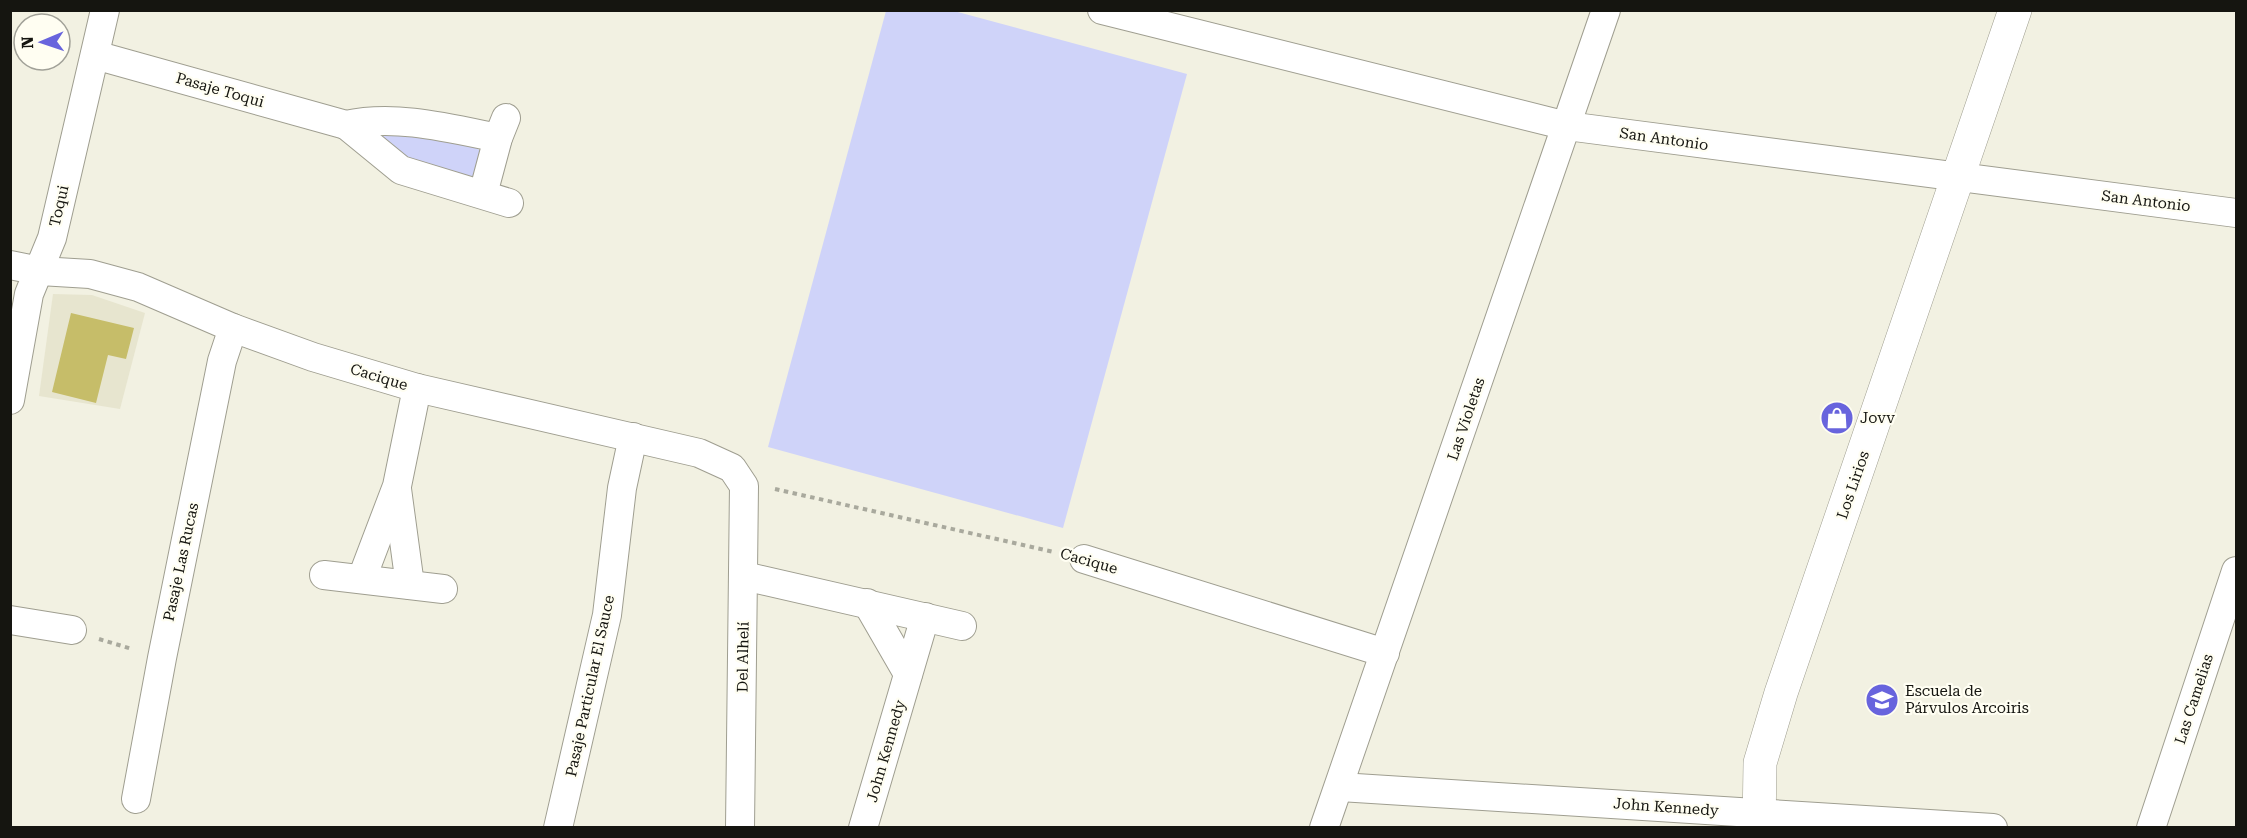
<svg xmlns="http://www.w3.org/2000/svg" width="2247" height="838" font-family="'Roboto Serif',serif">
  <rect width="100%" height="100%" fill="#f2f1e2"/>
  <path fill="#e7e5cf" d="M53 294 92 295 145 313 120 409 39 396Z"/>
  <g fill="#cfd3f9">
    <path d="M886 11H954L1187 74 1063 528 768 447Z"/>
    <path d="M384 133 466 142 481 151 472 178 409 163 382 138Z"/>
  </g>
  <path fill="#c6bd69" d="M71 313 134 328 126 359 108 355 96 403 52 392Z"/>
  <g fill="none" stroke-linecap="round" stroke-linejoin="round">
    <defs>
      <g id="minor">
        <path d="M1102 10 1567 126 2236 213"/>
        <path d="M95 55 346 125C395 114 449 128 498 138"/>
        <path d="M346 125 401 170 509 203"/>
        <path d="M483 194 498 138 506 118"/>
        <path d="M10 265 40 271 90 274 138 287 233 328 313 357 417 388 699 453 732 468 744 486 740 828"/>
        <path d="M10 400 29 294 52 238 105 10"/>
        <path d="M397 489 410 585"/>
        <path d="M1084 559 1385 653"/>
        <path d="M324 575 443 589"/>
        <path d="M744 576 962 626"/>
        <path d="M362 578 397 486 417 388"/>
        <path d="M867 603 908 674"/>
        <path d="M10 620 72 630"/>
        <path d="M1340 787 1993 828"/>
        <path d="M136 799 162 658 222 361 233 328"/>
        <path d="M558 828 607 615 622 488 633 437"/>
        <path d="M863 828 925 617"/>
        <path d="M1324 828 1606 10"/>
        <path d="M2151 828 2236 571"/>
      </g>
      <path id="secondary" d="M1759 828 1760 763 1781 693 2015 10"/>
    </defs>
    <use href="#minor" stroke="#9f9e90" stroke-width="30"/>
    <use href="#secondary" stroke="#9f9e90" stroke-width="34"/>
    <g stroke="#a9a99d" stroke-width="4" stroke-dasharray="4.5 4.5" stroke-linecap="butt">
      <path d="M775 489 1054 552"/>
      <path d="M99 639 132 649"/>
    </g>
    <use href="#minor" stroke="#fff" stroke-width="28"/>
    <use href="#secondary" stroke="#fff" stroke-width="33"/>
  </g>
  <defs>
    <symbol id="shop-disc" viewBox="-11 -11 22 22"><circle r="9.5" fill="#6864dd" stroke="#fffef2"/><path d="M-5-2.5h2.3a2.7 3.5 0 0 1 5.4 0H5L5.5 6h-11ZM-1.5-2.5h3a1.5 2.3 0 0 0-3 0Z" fill="#fff"/></symbol>
    <symbol id="school-disc" viewBox="-11 -11 22 22"><circle r="9.5" fill="#6864dd" stroke="#fffef2"/><path d="M0-5L7-2L0 1L-7-2ZM-4 1L0 2.5L4 1V4Q0 6-4 4Z" fill="#fff"/></symbol>
  </defs>
  <g fill-rule="evenodd">
    <use href="#shop-disc" x="1818" y="399" width="38" height="38"/>
    <use href="#school-disc" x="1863" y="681" width="38" height="38"/>
  </g>
  <g text-anchor="middle" stroke-width="4.5" stroke-linejoin="round" paint-order="stroke">
    <g font-size="15" fill="#151510" stroke="#fffef2">
      <text transform="translate(220 90) rotate(16)" y="5">Pasaje Toqui</text>
      <text transform="translate(1664 139) rotate(8)" y="5">San Antonio</text>
      <text transform="translate(2146 201) rotate(7)" y="5">San Antonio</text>
      <text transform="translate(59 206) rotate(-77)" y="5">Toqui</text>
      <text transform="translate(379 377) rotate(17)" y="5">Cacique</text>
      <text transform="translate(1466 419) rotate(-71)" y="5">Las Violetas</text>
      <text transform="translate(1853 485) rotate(-71)" y="5">Los Lirios</text>
      <text transform="translate(1089 561) rotate(16)" y="5">Cacique</text>
      <text transform="translate(181 562) rotate(-78)" y="5">Pasaje Las Rucas</text>
      <text transform="translate(743 657) rotate(-89)" y="5">Del Alhelí</text>
      <text transform="translate(590 686) rotate(-78)" y="5">Pasaje Particular El Sauce</text>
      <text transform="translate(2194 699) rotate(-72)" y="5">Las Camelias</text>
      <text transform="translate(886 751) rotate(-74)" y="5">John Kennedy</text>
      <text transform="translate(1666 807) rotate(4)" y="5">John Kennedy</text>
    </g>
    <g font-size="15" fill="#151510" stroke="#fffef2" text-anchor="start">
      <text x="1860" y="423">Jovv</text>
      <text x="1905" y="696">Escuela de<tspan x="1905" dy="17">Párvulos Arcoiris</tspan></text>
    </g>
  </g>
  <rect width="2247" height="838" fill="none" stroke="#151510" stroke-width="24"/>
  <g transform="translate(42 42) rotate(268)"><circle r="28" fill="#fffef2" stroke="#a1a198" stroke-width="1.5"/>
  <path d="M0-4.5L10 22L0 15L-10 22Z" fill="#6864dd"/>
  <text y="-9" font-size="16" font-weight="bold" text-anchor="middle" fill="#151510">N</text>
  </g>
</svg>
